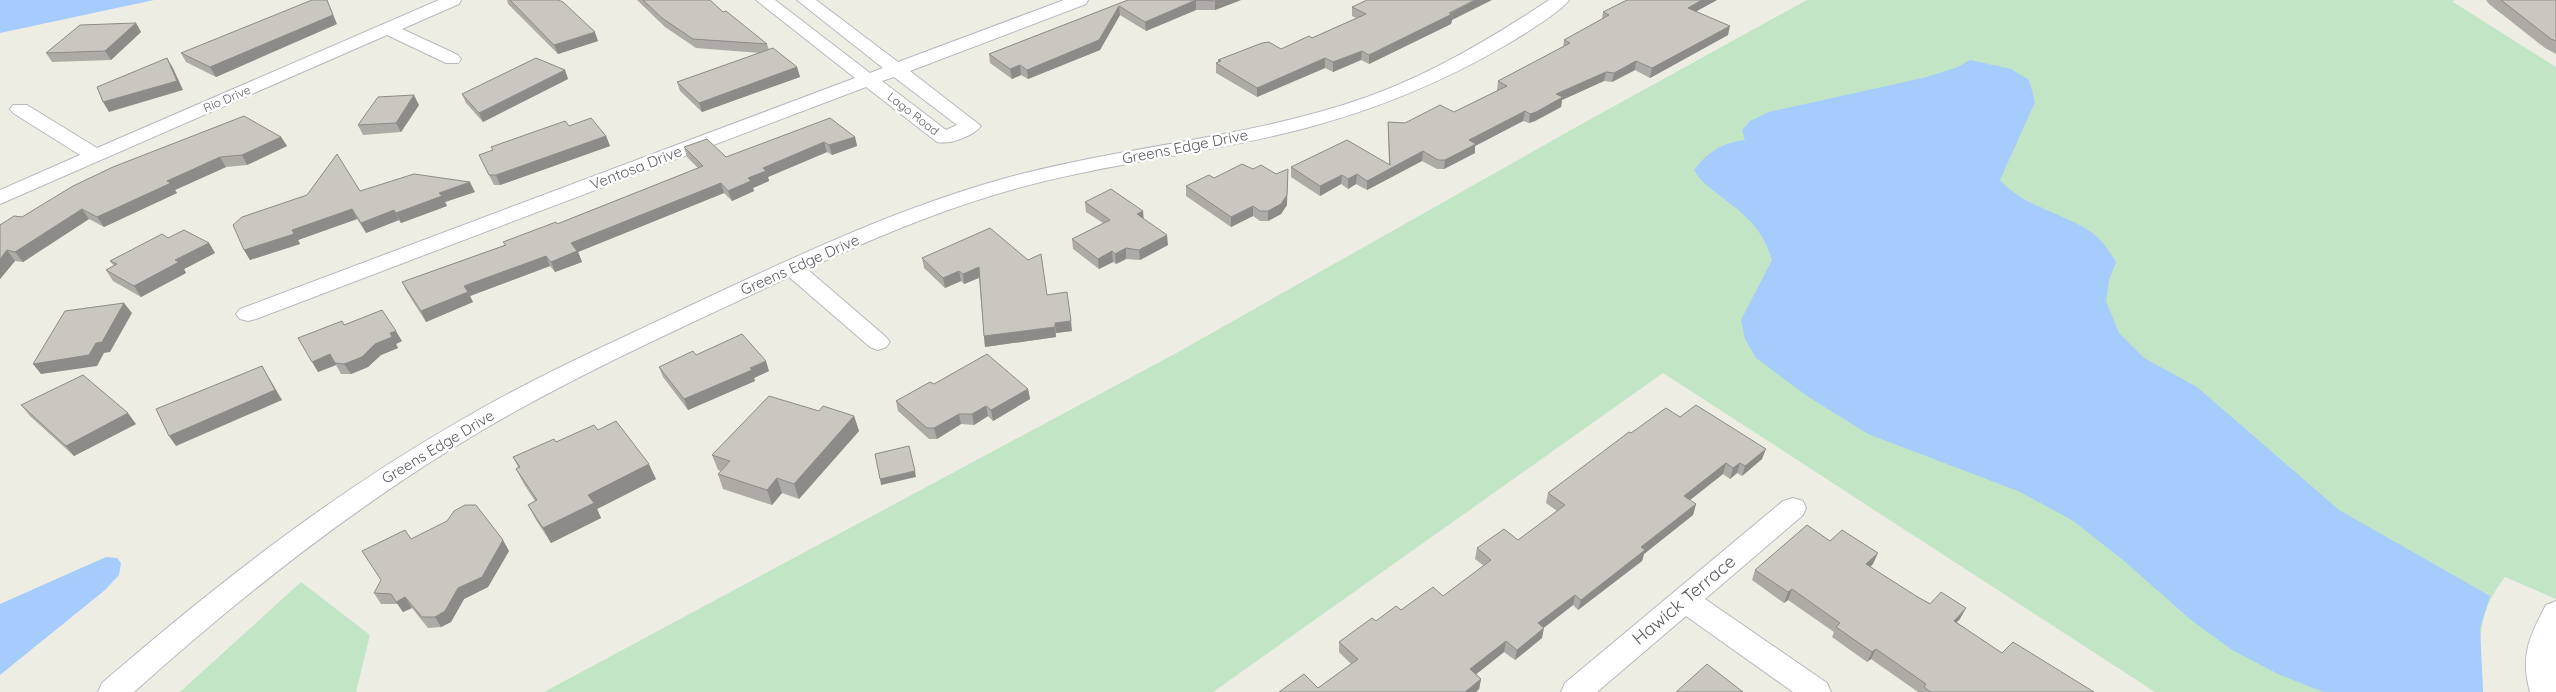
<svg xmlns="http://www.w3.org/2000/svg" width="2556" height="692" font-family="Quicksand,sans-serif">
  <rect width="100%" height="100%" fill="#eeede4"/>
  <g fill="#c1e5c5">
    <path d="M1807 0H2454L2453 2 2556 67V599L2505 577C2473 619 2481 643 2483 692H2155L1663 373 1213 692H544L1180 351 1578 126Z"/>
    <path d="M301 582 370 635 356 692H180Z"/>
  </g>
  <g fill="#a5ccfd">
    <path d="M0 0H154L0 33Z"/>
    <path d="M1970 60 2011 69 2029 80 2035 102 2000 180C2024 207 2063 213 2091 232 2102 240 2109 251 2116 262L2109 280 2106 301 2119 333 2144 358 2197 387 2339 510 2490 596 2480 628 2483 692H2324L2280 675 2232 650 2191 620 2123 560 2072 520 2018 491 1868 434 1807 396 1756 358 1745 339 1741 320 1772 260C1763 228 1744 214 1719 195 1709 187 1700 181 1694 170 1709 151 1722 143 1745 140L1742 130 1750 121 1769 112 1927 77 1958 67Z"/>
    <path d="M106 557 117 558 121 563 119 575 105 590 0 675V604Z"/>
  </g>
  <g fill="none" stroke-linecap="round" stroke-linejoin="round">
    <defs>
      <g id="minor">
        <path d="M439 0H461L459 4 402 29 458 55 461 59 458 63H446L387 35 0 204V190L80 155 13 113 10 109 13 105H27L97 148Z"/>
        <path d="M756 0H775L870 73 883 68 797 0H816L898 62 1064 0H1088L1086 4 910 71 981 126C974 136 949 145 937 142L866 87 256 319 248 321 240 319 236 314 240 309 855 78ZM894 77 957 125 946 130 882 81Z"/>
        <path d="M1549 0H1569C1561 12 1521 36 1506 45 1443 82 1377 109 1306 128 1220 151 1131 160 1045 181 962 201 884 233 807 269L886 337 890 342 886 347 878 350 870 347 789 277C686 326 579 373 481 431 356 505 242 595 134 692H98L102 683C215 585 333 493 463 419 538 375 618 340 696 303 790 259 883 215 982 185 1099 149 1223 142 1340 106 1416 83 1483 44 1549 0Z"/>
        <path d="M1793 498 1803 501 1806 508 1803 515 1705 599 1827 683 1831 692H1793L1686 616 1597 692H1561L1565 683 1783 501Z"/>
        <path d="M2556 601V692H2530C2520 656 2529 637 2546 605Z"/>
      </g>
    </defs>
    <use href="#minor" stroke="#b6b8be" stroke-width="2"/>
    <use href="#minor" fill="#fff" fill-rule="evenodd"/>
  </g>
  <g fill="#aeaba6">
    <path d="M507 0H558L598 41 558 54 508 4Z"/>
    <path d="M637 0H710L723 12 767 44 769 50 797 67 800 77 702 112 680 91 677 82 760 53 696 48 665 27Z"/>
    <path d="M1128 0H1241L1215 10H1196L1146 31 1120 15 1100 50 1028 79 1021 75 1012 79 990 63 989 54Z"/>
    <path d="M1627 0H1717L1696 11 1728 35 1650 78 1635 70 1612 82 1604 81 1562 100 1561 107 1535 121 1529 123 1523 121 1475 146V153L1444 169H1437L1422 161 1367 190 1356 184 1348 189 1341 184 1320 196 1291 177V167L1389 165 1388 131V122L1405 123 1454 112 1498 90H1497L1498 81 1563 47 1564 40 1602 19 1603 12Z"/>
    <path d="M2486 0H2556V54L2545 48 2489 4Z"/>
    <path d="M1352 7 1452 20 1451 24 1369 64 1361 60 1333 72 1325 68 1257 97 1216 73V63L1218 62V60L1281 49 1312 38 1356 18 1352 16Z"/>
    <path d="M136 23 141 32 111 60 52 62 46 53Z"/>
    <path d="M337 24 216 77 186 62 181 53Z"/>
    <path d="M565 70 568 79 483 122 466 103 462 94Z"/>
    <path d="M419 105 401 132 363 135 358 125Z"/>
    <path d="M569 126 606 136 610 146 500 185H494L479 155 493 150 491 147Z"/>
    <path d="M281 137 287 146 247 165 226 167 175 190 177 193 104 227 89 219 23 262 15 261 0 279V225Z"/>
    <path d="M855 137 857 146 832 155 827 152 768 177 769 181 753 188 754 191 732 201 724 193 578 252 582 262 555 272 550 266 470 296 473 302 426 322 407 292 402 282 505 245 503 242 557 224 698 168 687 157 684 147 726 157Z"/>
    <path d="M1214 178 1287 205 1281 214 1268 221H1260L1253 216 1231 227 1186 196V186Z"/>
    <path d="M360 191 475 192 445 202 447 206 401 223 399 220 366 233 357 219 298 240 300 244 250 260 244 250Z"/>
    <path d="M1085 202 1144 219 1168 245 1140 260 1126 259 1116 264 1113 262 1099 269 1073 249 1072 239 1103 223 1086 212Z"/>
    <path d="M168 238 209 243 215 253 184 269 186 273 141 297 113 281 106 270 114 266 110 261Z"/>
    <path d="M922 258 1047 295 1072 331 1056 333V337L985 347 984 336 979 278 964 284 961 281 945 288 924 268Z"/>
    <path d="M344 325 402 341 396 344 398 348 381 355 368 367 351 374H341L336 365 318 372Z"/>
    <path d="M696 355 769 371 754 378 755 381 688 410 663 377 659 367Z"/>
    <path d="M934 384 1028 389 1030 399 993 421 988 416 974 425 961 424 937 439H929L898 411 896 401Z"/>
    <path d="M21 405 136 424 74 456 30 416Z"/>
    <path d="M819 411 854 416 859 431 799 499 782 493 772 505 723 489 718 474 721 471 718 470 712 455Z"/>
    <path d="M1680 417 1762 459 1742 476 1737 473 1730 479 1723 474 1690 500 1696 504 1693 515 1644 554 1642 561 1578 610 1573 605 1543 628 1542 638 1515 660 1504 652 1476 674 1481 679 1479 689 1476 692H1279L1318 688 1351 664 1339 652V642L1376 621 1401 610 1443 596 1484 566 1475 559 1477 548 1518 540 1557 511 1546 503 1548 493 1631 433Z"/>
    <path d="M598 430 656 479 597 509 601 518 551 543 536 520 528 505 535 501 524 484 516 469 518 467 513 457 556 442Z"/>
    <path d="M1830 541 1873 564 1870 567 1916 596 1960 619 1956 622 2002 653 2094 692H1918L1871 659 1867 662 1832 637 1834 632 1788 600 1784 603 1752 580 1755 570Z"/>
    <path d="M509 551 488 587 464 599 451 622 441 627 428 628 412 608 403 612 398 604H381L374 593Z"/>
  </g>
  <g fill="#8d8b87">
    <path d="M327 0 337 24 216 77 210 67Z"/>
    <path d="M1196 0V10L1146 31 1145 22Z"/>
    <path d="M1218 0H1241L1215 10V1Z"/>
    <path d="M1475 0H1492L1452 20 1451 24 1369 64V55Z"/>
    <path d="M1702 0H1717L1686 17 1688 8Z"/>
    <path d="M1119 6 1120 15 1100 50 1028 79 1027 70Z"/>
    <path d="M136 23 141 32 111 60 105 51Z"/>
    <path d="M1730 26 1728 35 1650 78 1652 68Z"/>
    <path d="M595 32 598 41 558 54 554 45Z"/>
    <path d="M1362 51 1361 60 1333 72V62Z"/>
    <path d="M167 58 173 68 183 90 109 112 103 102Z"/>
    <path d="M1325 58V68L1257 97V88Z"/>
    <path d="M1636 61 1635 70 1612 82 1614 73Z"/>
    <path d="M1020 65 1021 75 1012 79 1010 69Z"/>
    <path d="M797 67 800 77 702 112 699 103Z"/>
    <path d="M565 70 568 79 483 122 479 113Z"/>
    <path d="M1606 72 1604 81 1562 100 1561 107 1535 121 1529 123 1530 114 1556 94Z"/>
    <path d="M414 95 419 105 401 132 396 123Z"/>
    <path d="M1525 111 1523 121 1475 146V153L1444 169 1445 160 1469 140Z"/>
    <path d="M606 136 610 146 500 185 496 175Z"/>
    <path d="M281 137 287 146 247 165 242 155Z"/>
    <path d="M855 137 857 146 832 155 829 145Z"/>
    <path d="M824 142 827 152 768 177 769 181 753 188 754 191 732 201 728 191 763 168Z"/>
    <path d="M1423 151 1422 161 1367 190V181Z"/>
    <path d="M220 157 226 167 175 190 177 193 104 227 97 217 167 181Z"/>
    <path d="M1288 169 1287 205 1281 214 1268 221V211Z"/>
    <path d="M1357 174 1356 184 1348 189V179Z"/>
    <path d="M1342 175 1341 184 1320 196V186Z"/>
    <path d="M470 182 475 192 445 202 447 206 401 223 396 213 439 193Z"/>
    <path d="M721 183 724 193 578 252 582 262 555 272 551 262 571 243Z"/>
    <path d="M1253 206V216L1231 227V217Z"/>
    <path d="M82 209 89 219 23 262 15 252Z"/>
    <path d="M352 209 357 219 298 240 300 244 250 260 244 250 292 230Z"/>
    <path d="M394 210 399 220 366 233 361 223Z"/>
    <path d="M1143 211 1144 221 1137 214Z"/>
    <path d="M1167 235 1168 245 1140 260 1139 250Z"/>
    <path d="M209 243 215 253 184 269 186 273 141 297 134 286 175 260Z"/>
    <path d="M1126 248V259L1116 264 1115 254Z"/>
    <path d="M7 250 15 261 0 279V259Z"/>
    <path d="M1112 251 1113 262 1099 269 1098 259Z"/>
    <path d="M546 256 550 266 470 296 473 302 426 322 421 311 464 286Z"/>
    <path d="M979 267 981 277 964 284 963 274Z"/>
    <path d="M959 271 961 281 945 288 943 278Z"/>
    <path d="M124 303 132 313 110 352 104 353 97 366 41 374 33 364 96 343Z"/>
    <path d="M1071 321 1072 331 1056 333 1055 323Z"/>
    <path d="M1055 327 1056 337 985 347 984 336Z"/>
    <path d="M396 331 402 341 396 344 398 348 381 355 368 367 351 374 344 364 375 344 390 333Z"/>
    <path d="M330 354 336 365 318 372 312 362Z"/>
    <path d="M766 361 769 371 754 378 755 381 688 410 684 399Z"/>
    <path d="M262 366 282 400 176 446 169 436Z"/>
    <path d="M1028 389 1030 399 993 421 991 410Z"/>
    <path d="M986 406 988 416 974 425 972 414Z"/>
    <path d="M128 413 136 424 74 456 66 446Z"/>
    <path d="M959 414 961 424 937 439 934 428Z"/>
    <path d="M854 416 859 431 799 499 794 484Z"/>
    <path d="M1766 449 1762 459 1742 476 1745 466Z"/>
    <path d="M1726 463 1723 474 1681 507 1684 496Z"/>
    <path d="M1740 463 1737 473 1730 479 1733 468Z"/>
    <path d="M649 464 656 479 597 509 601 518 551 543 543 528 588 495Z"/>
    <path d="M915 471 916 477 881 485 880 479Z"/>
    <path d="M777 478 782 493 772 505 767 490Z"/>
    <path d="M1696 504 1693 515 1644 554 1642 561 1578 610 1581 600 1641 547Z"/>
    <path d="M503 540 509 551 488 587 464 599 451 622 441 627 435 617 458 588Z"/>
    <path d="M1878 553 1873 564 1862 575 1866 564Z"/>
    <path d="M1792 589 1788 600 1784 603 1788 592Z"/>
    <path d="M1575 595 1573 605 1536 634 1538 623Z"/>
    <path d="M405 597 412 608 403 612 396 602Z"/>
    <path d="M1966 608 1960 619 1948 631 1954 621Z"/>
    <path d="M1544 628 1542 638 1515 660 1517 650Z"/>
    <path d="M1506 641 1504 652 1469 680 1470 669Z"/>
    <path d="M1876 649 1871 659 1867 662 1872 652Z"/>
    <path d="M1481 679 1479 689 1476 692H1465Z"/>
  </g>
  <g fill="#cac7c1" stroke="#8d8b87">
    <path d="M312 0H327L333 15 210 67 181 53Z"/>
    <path d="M510 0H558L563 2 595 32 554 45Z"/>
    <path d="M643 0H710L723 12 726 11 767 44 693 39 662 18Z"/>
    <path d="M1128 0H1218L1215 1 1196 0 1145 22 1119 6 1099 40 1027 70 1020 65 1010 69 989 54Z"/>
    <path d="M1367 0H1475L1449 13 1452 14 1369 55 1362 51 1333 62 1325 58 1257 88 1216 63 1221 61 1218 60 1262 43 1269 42 1281 49 1309 36 1312 38 1366 14 1352 7Z"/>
    <path d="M1627 0H1702L1688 8 1730 26 1652 68 1636 61 1614 73 1606 72 1556 94 1563 97 1536 112 1530 114 1525 111 1469 140 1476 144 1445 160H1438L1423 151 1367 181 1357 174 1348 179 1342 175 1320 186 1291 167 1347 140 1390 165 1388 122 1405 123 1440 105 1454 112 1507 86 1498 81 1570 43 1564 40 1609 15 1603 12Z"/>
    <path d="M2501 0H2556V41L2551 39Z"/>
    <path d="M136 23 105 51 46 53 80 25Z"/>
    <path d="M773 48 797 67 699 103 677 82Z"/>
    <path d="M167 58 177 81 103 102 97 87Z"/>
    <path d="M536 58 565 70 479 113 462 94Z"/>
    <path d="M414 95 396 123 358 125 378 97Z"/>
    <path d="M244 116 281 137 242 155 220 157 167 181 171 183 97 217 82 209 15 252 7 250 0 259V225L14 216 22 217 73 186 113 167Z"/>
    <path d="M591 118 606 136 496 175H489L479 155 493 150 491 147 565 121 569 126Z"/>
    <path d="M830 118 855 137 829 145 824 142 763 168 766 171 748 178 751 181 728 191 721 183 571 243 577 251 551 262 546 256 464 286 468 292 421 311 402 282 506 245 503 242 556 222 557 224 703 166 684 147 707 139 726 157Z"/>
    <path d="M337 154 360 191 414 174 470 182 439 193 442 196 396 213 394 210 361 223 352 209 292 230 294 234 244 250 233 225 242 217 307 195Z"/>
    <path d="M1242 164 1253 169 1261 165 1276 174 1288 169 1287 195 1281 204 1268 211H1260L1253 206 1231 217 1186 186 1209 175 1214 178Z"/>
    <path d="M1111 189 1143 211 1137 214 1167 235 1139 250 1126 248 1115 254 1112 251 1098 259 1072 239 1110 220 1085 202Z"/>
    <path d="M990 228 1028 260 1041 254 1047 295 1067 292 1071 321 1055 323V327L984 336 979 267 963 274 959 271 943 278 922 258Z"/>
    <path d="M184 230 209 243 175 260 179 262 134 286 106 270 117 264 110 261 162 234 168 238Z"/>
    <path d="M124 303 102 342 96 343 89 355 33 364 65 311Z"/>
    <path d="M382 310 396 331 390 333 392 337 375 344 362 357 344 364 335 363 330 354 312 362 298 338 342 321 344 325Z"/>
    <path d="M742 334 766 361 750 368 752 370 684 399 659 367 693 351 696 355Z"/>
    <path d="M987 354 1028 389 991 410 986 406 972 414H959L934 428H927L896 401 930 382 934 384Z"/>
    <path d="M262 366 275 390 169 436 156 409Z"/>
    <path d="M83 375 128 413 66 446 21 405Z"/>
    <path d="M769 396 819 411 823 406 854 416 794 484 777 478 767 490 718 474 730 461 712 455Z"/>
    <path d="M1696 405 1766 449 1745 466 1740 463 1733 468 1726 463 1684 496 1696 504 1641 547 1645 550 1581 600 1575 595 1538 623 1544 628 1517 650 1506 641 1470 669 1481 679 1465 692H1279L1304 674 1318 688 1358 659 1339 642 1372 618 1376 621 1396 606 1401 610 1433 587 1443 596 1491 560 1477 548 1504 529 1518 540 1565 505 1548 493 1629 432 1631 433 1666 408 1680 417Z"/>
    <path d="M616 421 649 464 588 495 594 503 543 528 528 505 537 500 516 469 520 467 513 457 554 439 556 442 594 425 598 430Z"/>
    <path d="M909 446 915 471 880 479 875 454Z"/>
    <path d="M465 505H476L503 540 482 577 458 588 445 611 435 617H422L405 597 396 602 391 594 374 593 381 580 362 551 405 530 411 539 447 521 454 511Z"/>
    <path d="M1807 525 1830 541 1842 530 1878 553 1866 564 1916 596 1930 604 1941 592 1966 608 1954 621 2002 653 2013 642 2094 692H1931L1924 687 1926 684 1876 649 1872 652 1836 627 1840 623 1792 589 1788 592 1755 570Z"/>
    <path d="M1707 664 1743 692H1676Z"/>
  </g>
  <g text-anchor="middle" stroke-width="5" stroke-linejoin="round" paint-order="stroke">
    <g font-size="12" fill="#5c5e64" stroke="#fff">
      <text transform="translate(227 99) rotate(-23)" y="4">Rio Drive</text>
      <text transform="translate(913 114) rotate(38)" y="4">Lago Road</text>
    </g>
    <g font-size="15" fill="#5c5e64" stroke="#fff">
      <text transform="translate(1185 147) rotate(-11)" y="5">Greens Edge Drive</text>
      <text transform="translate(636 168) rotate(-21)" y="5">Ventosa Drive</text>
      <text transform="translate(800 265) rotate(-24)" y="5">Greens Edge Drive</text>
      <text transform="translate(438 447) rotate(-31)" y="5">Greens Edge Drive</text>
    </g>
    <g font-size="18" fill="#5c5e64" stroke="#fff">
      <text transform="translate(1684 600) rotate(-40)" y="6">Hawick Terrace</text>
    </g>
  </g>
</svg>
